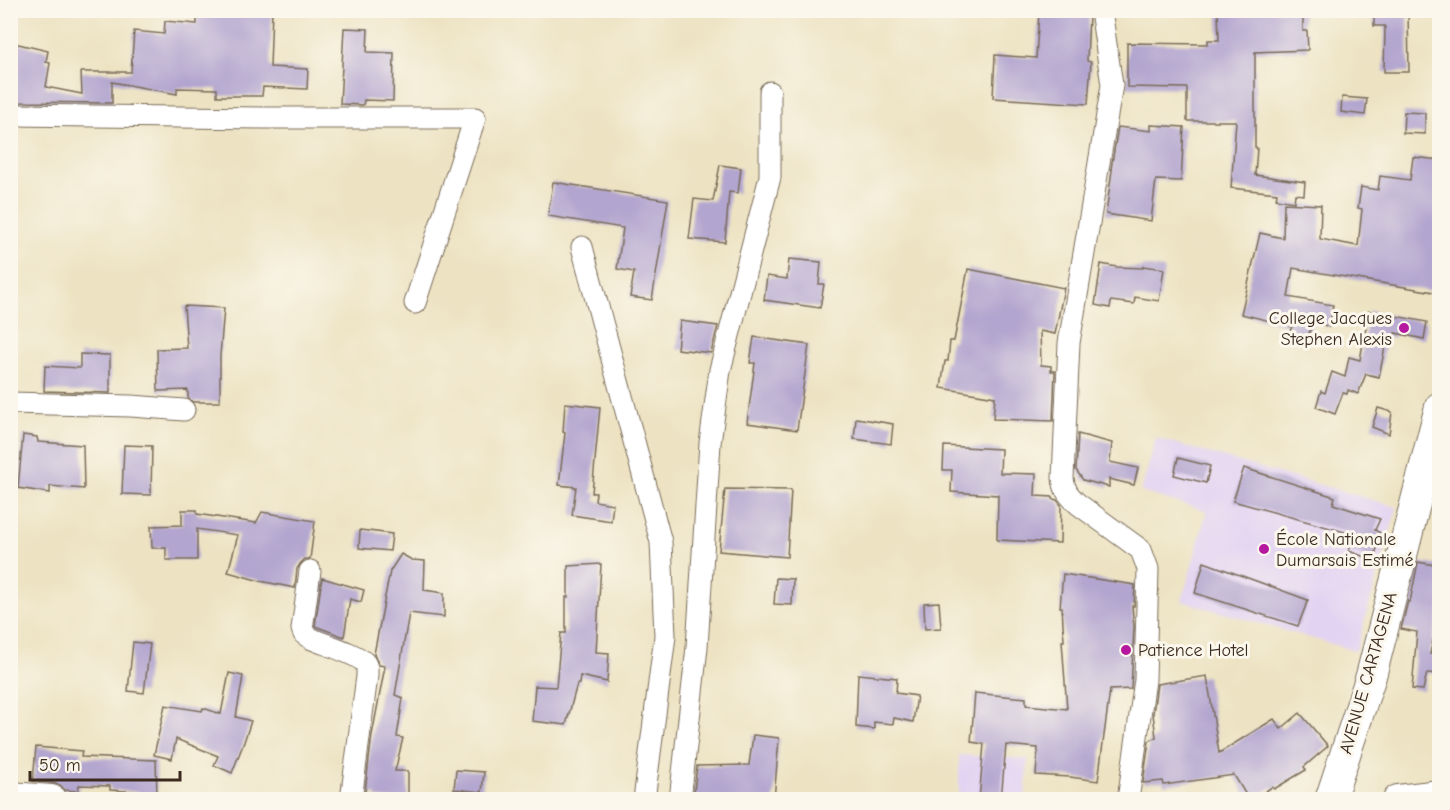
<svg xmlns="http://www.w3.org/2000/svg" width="1450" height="810" font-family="'Comic Neue',sans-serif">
  <rect width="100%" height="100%" fill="#fbf7ec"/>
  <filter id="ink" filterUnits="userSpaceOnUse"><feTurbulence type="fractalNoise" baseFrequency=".0167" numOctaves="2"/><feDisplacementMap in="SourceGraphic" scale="12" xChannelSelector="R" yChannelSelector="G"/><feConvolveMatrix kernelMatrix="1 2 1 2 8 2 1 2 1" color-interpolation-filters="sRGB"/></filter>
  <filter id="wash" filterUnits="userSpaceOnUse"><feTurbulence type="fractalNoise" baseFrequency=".008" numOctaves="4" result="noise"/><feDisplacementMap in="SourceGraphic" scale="24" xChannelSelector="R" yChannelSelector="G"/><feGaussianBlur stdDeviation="1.35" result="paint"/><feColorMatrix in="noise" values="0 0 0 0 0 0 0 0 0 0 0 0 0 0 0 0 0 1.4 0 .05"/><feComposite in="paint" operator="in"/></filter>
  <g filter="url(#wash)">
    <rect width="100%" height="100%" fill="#ede3c3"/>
    <g fill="#e3d3f2">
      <path d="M1156 438 1397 507 1356 651 1182 601 1207 511 1141 492Z"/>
      <path d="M959 755 1028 759 1025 799H959Z"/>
    </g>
    <g id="blocks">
      <g fill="#b2a5cf">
        <path d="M197 10H272L270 67 308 69 307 89 263 87 262 96H217V89L177 88V94L112 82V103L17 102V100H10V42L48 51 46 62 50 63 46 87 82 94 81 72H131L134 31 164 34 165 21 197 24Z"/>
        <path d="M1218 10H1303V31H1307L1308 50 1255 52V147L1257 148 1255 175 1305 182 1304 195 1295 194 1294 202 1276 199 1277 193 1231 188 1236 121H1187V88L1127 87V43L1208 44V40H1219Z"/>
        <path d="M1374 10H1408L1409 72H1384L1385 26H1374Z"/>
        <path d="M1039 12 1089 16 1087 61 1091 62 1088 104 993 98 995 55 1036 58Z"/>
        <path d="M344 28 368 29 367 52 394 53 393 101 364 100 363 105 340 104Z"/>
        <path d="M1342 97 1367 99 1365 115 1341 112Z"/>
        <path d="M1404 112 1425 113V134L1403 133Z"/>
        <path d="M1151 125 1184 127 1181 181 1156 180 1151 221 1106 214 1112 170 1111 169 1118 127 1151 131Z"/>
        <path d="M1413 157 1440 160V293L1293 268 1288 297 1333 305 1329 327 1313 321 1306 343 1288 338 1292 326 1241 314 1260 233 1283 238 1284 203 1321 205 1320 239 1358 246 1362 209 1358 208 1361 187 1378 190 1380 176 1410 180Z"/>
        <path d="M720 165 741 168 738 193 729 192 725 242 689 239 694 199 713 201Z"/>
        <path d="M553 182 668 200 652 300 630 297 634 272 617 269 623 228 548 216Z"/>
        <path d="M789 259 821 262 819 284H824L820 308 764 300 767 276 787 279Z"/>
        <path d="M1101 264 1117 267 1143 268V266L1164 269 1159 301 1135 297 1134 304 1111 301 1110 308 1095 305Z"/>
        <path d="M968 269 1064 288 1055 334 1040 331 1041 365 1051 366V371H1055L1053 421 993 419 995 397 941 388 945 361H948L950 341H954Z"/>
        <path d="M184 306 224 308 220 356V402H193L188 398V390L158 391 157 349 187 348Z"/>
        <path d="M1369 311 1427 322 1424 339 1395 333 1394 338 1387 337 1379 377 1366 374 1358 394 1348 390 1347 394 1343 393 1335 414 1316 407 1321 391 1325 393 1332 372 1345 377 1349 357 1360 360Z"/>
        <path d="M680 321 718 326 711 353 677 349Z"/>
        <path d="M754 337 809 345 797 430 747 423 755 363H750Z"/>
        <path d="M80 354 110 355V393L44 391 45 366 80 368Z"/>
        <path d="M565 403 600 407 592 493H596L595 501 613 504 611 521 572 515 576 487 559 485 565 433 563 432Z"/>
        <path d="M1378 408 1392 412 1389 434 1372 427Z"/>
        <path d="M856 418 893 424 891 444 854 439Z"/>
        <path d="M1078 434 1112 443 1110 462 1138 468 1134 485 1109 479V487L1083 480 1076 470Z"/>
        <path d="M23 435 37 437 38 442 83 445 84 489 50 486V493L18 488Z"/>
        <path d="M124 445 152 446 151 495 122 494Z"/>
        <path d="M944 446 1001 449 1000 473 1036 474 1035 496 1053 497V499L1057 500 1061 505 1060 543 997 540 998 495 951 492 952 470H943Z"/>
        <path d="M1178 458 1210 466 1206 483 1174 475Z"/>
        <path d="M1244 468 1335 497 1333 504 1380 519 1375 530 1382 534 1373 560 1349 551 1352 534 1233 501Z"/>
        <path d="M725 489 791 490 787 557 719 551Z"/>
        <path d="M182 510H197V514L256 523 262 512 315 521 310 559H305L300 564 297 569 295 588 260 581 228 572 238 535 197 529V560H166V548H152L151 526 182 525Z"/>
        <path d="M360 530 392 534 390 551 359 548Z"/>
        <path d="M401 554 412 560 425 561 424 590 444 593V617L409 613 395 695 403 698 397 737 403 738 395 771H408V800H393L376 798 377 795 365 792 372 735 385 666 379 665 374 654 390 571Z"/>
        <path d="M1204 562 1308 600 1298 626 1195 593Z"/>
        <path d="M1418 562 1440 566V609L1430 654 1440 655V674L1427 673 1423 690 1412 689 1417 632 1401 629 1408 601 1410 602Z"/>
        <path d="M601 564 596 652 609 653 607 682 580 676 579 684H577L566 725 532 721 535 686 556 687 561 633H566V597H568V566Z"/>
        <path d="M1063 574 1135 585 1134 606H1132L1134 627 1131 689 1110 690 1098 781 1070 777 1036 775 1038 748 1006 745 1001 800H979L984 744 971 742 975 693 1026 698V705L1067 709 1062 641H1064L1062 607H1060Z"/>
        <path d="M322 578 364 590 361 602 350 599 344 637 315 626Z"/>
        <path d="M776 578 793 579 792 605 774 604Z"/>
        <path d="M939 602 941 628 925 629 924 603Z"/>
        <path d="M133 642 150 644 144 693 128 691Z"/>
        <path d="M229 673 243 676 236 717 251 721 244 742 232 773 214 765 218 756 176 739 172 759 154 755 165 705 202 711 203 708 221 714Z"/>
        <path d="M858 674 897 678 896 693 917 696 913 722 894 718 893 724 874 722V729L856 727Z"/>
        <path d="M1207 676 1219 753 1274 719 1281 729 1300 713 1328 746 1304 767 1306 770 1274 789 1272 787 1252 800H1249L1234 775 1164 785 1163 781 1143 783 1149 741 1156 737 1153 714 1157 684Z"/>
        <path d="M753 735 779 738 774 800H693L697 766 749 765Z"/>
        <path d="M36 747 82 751 81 757 156 760 157 796H141V792L110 790V786L79 785 78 791 65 790 60 785 53 783 33 781Z"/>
        <path d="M456 770 484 772 482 792 454 789Z"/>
      </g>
    </g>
  </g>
  <g filter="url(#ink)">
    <use href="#blocks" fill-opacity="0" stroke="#796b58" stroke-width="1.5"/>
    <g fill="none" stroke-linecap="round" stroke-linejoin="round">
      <defs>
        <g id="street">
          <path d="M1101 10 1112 85 1069 343 1063 478C1064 490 1069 496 1078 504L1141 550 1148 569 1145 680 1128 800"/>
          <path d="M10 115 264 118H475L415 303"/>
          <path d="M582 247 661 542 665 636 644 800"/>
          <path d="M10 403 131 406 184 410"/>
          <path d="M310 571 302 629 304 634 310 638C323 644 355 653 364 662 368 666 367 671 367 676L351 800"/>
          <path d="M680 800 697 647 710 443 720 370 770 177V92"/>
        </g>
        <g id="secondary">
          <path d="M10 797 51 800"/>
          <path d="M1330 800 1371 676 1440 407"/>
          <path d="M1398 800 1440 795"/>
        </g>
      </defs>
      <use href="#street" stroke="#796b58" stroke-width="23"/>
      <use href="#secondary" stroke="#796b58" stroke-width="32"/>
      <use href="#street" stroke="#fff" stroke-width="21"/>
      <use href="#secondary" stroke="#fff" stroke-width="30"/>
    </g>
  </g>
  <g fill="#b5179e" stroke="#fbf7ec" stroke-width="2">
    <circle cx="1404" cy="328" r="6"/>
    <circle cx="1264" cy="549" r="6"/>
    <circle cx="1126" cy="650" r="6"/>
  </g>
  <g text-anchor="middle" stroke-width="6" stroke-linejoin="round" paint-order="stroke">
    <g font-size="18" fill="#3b2a1e" stroke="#fbf7ec" text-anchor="start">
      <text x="1392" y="324" text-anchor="end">College Jacques<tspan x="1392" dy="21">Stephen Alexis</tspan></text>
      <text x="1276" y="545">École Nationale<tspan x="1276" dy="21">Dumarsais Estimé</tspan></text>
      <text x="1138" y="656">Patience Hotel</text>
    </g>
    <g font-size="18" fill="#3b2a1e" stroke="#fbf7ec">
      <text transform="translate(1368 673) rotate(-74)" y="6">AVENUE CARTAGENA</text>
    </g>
  </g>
  <rect width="1450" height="810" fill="none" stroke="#fbf7ec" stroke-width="36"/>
  <path d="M30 771v9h150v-9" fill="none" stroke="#3b2a1e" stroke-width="3"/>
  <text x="39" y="771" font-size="18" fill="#3b2a1e" stroke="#fbf7ec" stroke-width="4.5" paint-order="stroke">50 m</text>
</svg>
